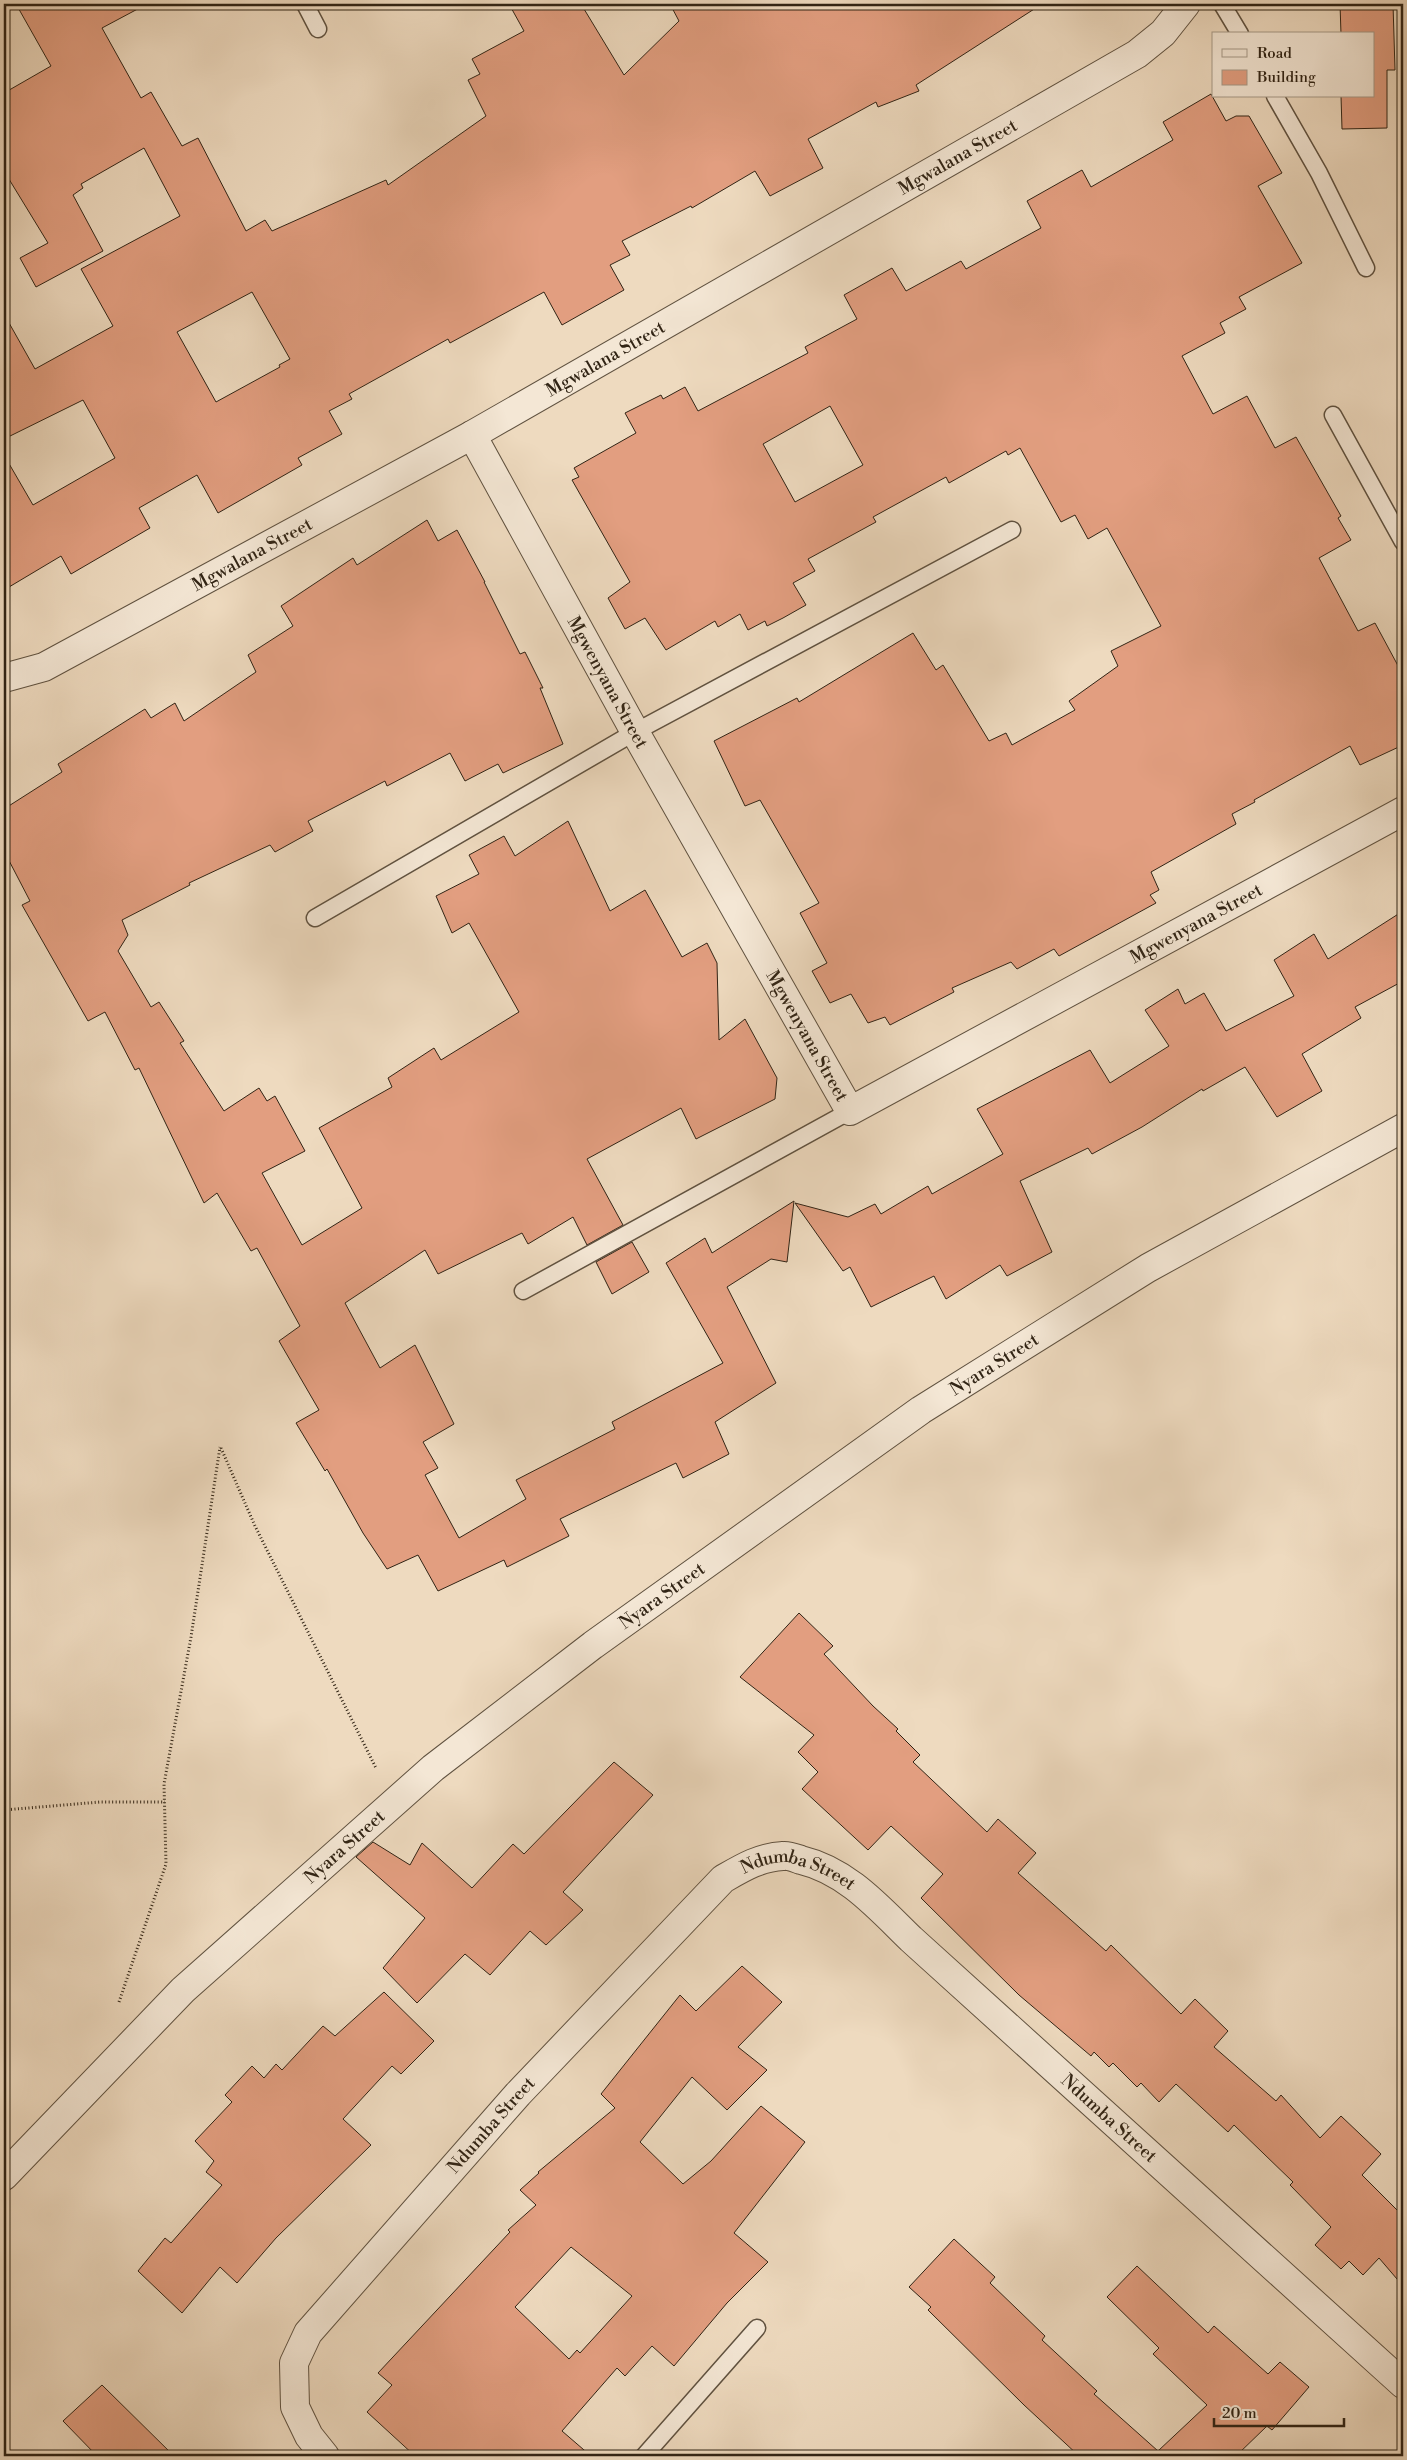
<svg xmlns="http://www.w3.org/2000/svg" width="1407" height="2460" font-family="'Libre Bodoni',serif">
  <rect width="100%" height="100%" fill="#eedabf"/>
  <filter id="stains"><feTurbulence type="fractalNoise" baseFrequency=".004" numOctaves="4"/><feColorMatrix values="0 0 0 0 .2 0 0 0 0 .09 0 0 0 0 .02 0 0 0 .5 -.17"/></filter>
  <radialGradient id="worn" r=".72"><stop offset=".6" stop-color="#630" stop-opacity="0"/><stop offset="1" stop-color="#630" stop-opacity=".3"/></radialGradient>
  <g fill="#e29e80" stroke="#312415" fill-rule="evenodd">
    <path d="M16 4H147L102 28 141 98 151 92 182 146 198 138 246 231 265 220 272 231 386 180 388 185 486 116 468 80 480 74 472 59 524 31 509 4H581L624 75 679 21 670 4H1042L916 85 919 91 878 107 876 102 808 139 823 168 770 196 755 171 692 208 691 206 622 241 630 255 610 265 624 290 562 325 544 292 450 343 448 339 349 394 352 399 329 411 342 434 298 458 302 465 218 513 197 475 139 508 150 528 71 574 61 556 4 590V455L33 505 115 458 83 400 4 439V314L35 369 113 326 81 269 180 216 144 148 81 184 83 188 73 195 103 251 36 287 20 258 48 243 4 171V93L51 66ZM252 292 290 359 279 365 280 367 216 402 177 332Z"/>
    <path d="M1340 4H1393L1395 70H1387V128L1342 129 1341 96H1373V34H1341Z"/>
    <path d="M1211 94 1226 121 1236 116H1249L1282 173 1258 186 1302 263 1239 297 1246 309 1220 323 1225 333 1182 356 1213 414 1247 396 1275 448 1296 437 1341 516 1338 518 1351 540 1319 558 1358 631 1375 623 1403 675V745L1360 765 1350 746 1254 800 1255 802 1232 814 1236 824 1151 872 1159 890 1150 895 1156 903 1059 956 1054 949 1017 969 1011 962 952 988 954 992 890 1025 885 1017 868 1023 851 994 830 1003 812 971 827 963 800 913 819 903 760 800 745 806 714 741 797 698 799 702 913 633 936 670 943 665 989 741 1006 733 1012 745 1075 710 1069 701 1118 666 1111 651 1161 626 1107 528 1088 539 1075 515 1061 522 1020 448 1008 455 1006 451 949 483 946 477 873 517 876 522 808 559 815 571 793 583 806 605 783 618 767 626 765 621 748 630 740 614 718 627 715 621 666 650 645 618 625 629 608 598 630 582 572 480 579 477 574 468 636 433 625 413 661 395 663 399 685 387 698 411 808 353 805 347 857 319 844 295 892 268 906 291 961 261 966 269 1041 228 1027 201 1082 170 1091 187 1173 140 1163 122ZM830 406 863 465 795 502 763 444Z"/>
    <path d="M427 520 438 541 457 530 485 582H484L520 654 525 652 543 688H540L563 744 503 773 498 764 465 781 450 753 387 786 385 781 308 821 313 831 275 852 270 845 189 883 190 885 122 920 128 935 118 951 151 1007 159 1002 184 1041 180 1043 224 1111 259 1088 267 1101 275 1096 305 1151 262 1173 302 1245 362 1208 319 1128 392 1087 388 1078 434 1048 441 1060 519 1012 469 923 452 933 436 896 479 874 469 855 504 836 515 856 568 821 610 911 645 890 682 957 707 943 717 963 719 1040 745 1019 777 1078 775 1099 696 1139 681 1108 587 1159 623 1225 587 1245 573 1217 528 1244 522 1233 438 1274 425 1250 345 1303 380 1368 415 1345 454 1424 423 1442 438 1468 425 1475 459 1538 526 1499 516 1480 615 1429 612 1422 723 1363 666 1263 705 1238 712 1253 794 1201 787 1262 771 1259 727 1287 776 1383 715 1422 729 1454 683 1478 676 1463 560 1519 569 1536 507 1567 504 1560 438 1591 418 1555 387 1569 363 1533 327 1469 325 1471 296 1423 319 1410 279 1341 300 1326 257 1248 251 1251 217 1193 204 1203 139 1068 135 1070 105 1012 88 1021 22 905 30 901 4 851V809L62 772 58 764 145 709 151 718 175 703 184 721 256 672 248 655 293 626 281 606 353 558 357 565Z"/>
    <path d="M1403 911V981L1355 1007 1361 1018 1302 1054 1322 1091 1277 1117 1245 1067 1203 1091 1202 1089 1142 1127 1092 1154 1088 1148 1020 1181 1052 1252 1007 1276 1000 1265 946 1299 934 1276 871 1307 850 1267 843 1271 795 1203 848 1217 875 1204 881 1214 928 1186 932 1194 1003 1154 977 1109 1090 1050 1110 1083 1169 1046 1145 1010 1178 989 1185 1004 1204 993 1226 1031 1294 996 1274 960 1314 934 1328 959Z"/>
    <path d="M632 1242 649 1272 612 1294 596 1262Z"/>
    <path d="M799 1613 833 1646 824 1654 873 1706 898 1729 896 1731 920 1755 913 1762 987 1832 998 1819 1036 1853 1018 1873 1106 1951 1111 1945 1181 2014 1195 1999 1228 2031 1214 2047 1276 2101 1281 2095 1320 2138 1341 2116 1381 2154 1362 2175 1403 2216V2286L1379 2258 1363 2275 1349 2261 1341 2269 1315 2245 1331 2227 1290 2185 1293 2182 1234 2125 1228 2132 1176 2084 1159 2102 1141 2083 1137 2087 1113 2063 1109 2067 1094 2052 1091 2056 1019 1995 921 1898 943 1874 891 1826 868 1850 802 1789 818 1772 798 1752 814 1735 740 1677Z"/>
    <path d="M614 1762 653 1795 563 1892 583 1910 546 1945 530 1931 490 1975 465 1954 417 2003 383 1968 425 1918 356 1857 373 1842 410 1865 422 1843 472 1888 513 1844 524 1854Z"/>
    <path d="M742 1966 782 2002 738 2047 767 2070 727 2110 692 2077 640 2142 683 2184 711 2161 761 2106 805 2142 734 2233 768 2262 727 2303 674 2366 652 2346 625 2376 617 2368 562 2431 591 2456H415L367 2412 392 2385 378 2373 510 2232 508 2230 536 2205 520 2190 539 2173 538 2172 615 2108 601 2094 680 1995 696 2011ZM571 2247 632 2296 580 2353 577 2350 569 2359 515 2307Z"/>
    <path d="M384 1992 434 2041 401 2074 392 2066 343 2119 371 2145 276 2238 237 2283 220 2267 182 2313 138 2271 165 2238 171 2243 222 2185 206 2172 214 2161 195 2141 232 2102 225 2095 252 2066 264 2078 276 2064 282 2070 323 2026 335 2036Z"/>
    <path d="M954 2239 995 2277 990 2283 1045 2336 1042 2340 1097 2391 1094 2394 1158 2451 1207 2405 1153 2354 1159 2348 1107 2297 1137 2266 1208 2333 1214 2326 1268 2374 1280 2362 1309 2387 1272 2430 1267 2426 1236 2456H1079L1024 2405 928 2310 931 2307 909 2287Z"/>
    <path d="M102 2385 174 2456H97L63 2421Z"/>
  </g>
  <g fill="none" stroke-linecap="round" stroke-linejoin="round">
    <defs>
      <g id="lane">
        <path d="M305 4 318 29"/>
        <path d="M1222 4 1240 34"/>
        <path d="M1275 96 1319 173 1366 268"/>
        <path d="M1333 415 1403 542"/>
        <path d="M315 918 635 732 1012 530"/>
        <path d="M523 1291 850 1111"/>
        <path d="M644 2456 757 2328"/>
      </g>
      <g id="street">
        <path id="s1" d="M472 435 635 732 850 1111 1403 811"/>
        <path id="s2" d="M4 678 44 667 472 435 1137 54 1163 33 1186 4"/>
        <path id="s3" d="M4 2176 183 1990 433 1768 593 1645 921 1410 1148 1268 1403 1128"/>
        <path id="s4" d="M325 2456 309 2436 295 2407 294 2363 308 2333 518 2094 723 1879C742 1868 760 1857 783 1856 788 1855 795 1858 801 1860 847 1871 878 1907 911 1939L1403 2384"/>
      </g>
    </defs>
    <use href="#lane" stroke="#605240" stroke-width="19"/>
    <use href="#street" stroke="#605240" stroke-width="30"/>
    <g stroke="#312415" stroke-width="3" stroke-dasharray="1 2.5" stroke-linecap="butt">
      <path d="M221 1448 255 1526 376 1768"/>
      <path d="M4 1810 100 1802H165"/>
      <path d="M119 2002 166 1864 164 1784 191 1637 220 1447"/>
    </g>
    <use href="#lane" stroke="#f4e7d5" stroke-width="16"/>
    <use href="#street" stroke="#f4e7d5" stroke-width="28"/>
  </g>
  <g text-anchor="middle" stroke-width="4" stroke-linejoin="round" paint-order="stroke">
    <g font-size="18" fill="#312415" stroke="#f4e7d5">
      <text dy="6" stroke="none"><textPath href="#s2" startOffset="1088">Mgwalana Street</textPath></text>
      <text dy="6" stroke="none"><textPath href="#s2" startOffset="682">Mgwalana Street</textPath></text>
      <text dy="6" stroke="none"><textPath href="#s2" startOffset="278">Mgwalana Street</textPath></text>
      <text dy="6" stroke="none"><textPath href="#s1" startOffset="282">Mgwenyana Street</textPath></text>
      <text dy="6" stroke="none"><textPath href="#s1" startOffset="1168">Mgwenyana Street</textPath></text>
      <text dy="6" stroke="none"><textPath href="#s1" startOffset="688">Mgwenyana Street</textPath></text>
      <text dy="6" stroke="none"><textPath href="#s3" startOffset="1284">Nyara Street</textPath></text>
      <text dy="6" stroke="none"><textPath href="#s3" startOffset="879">Nyara Street</textPath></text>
      <text dy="6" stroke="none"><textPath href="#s3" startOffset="474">Nyara Street</textPath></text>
      <text dy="6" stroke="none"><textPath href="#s4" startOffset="832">Ndumba Street</textPath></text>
      <text dy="6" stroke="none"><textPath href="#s4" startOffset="1238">Ndumba Street</textPath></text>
      <text dy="6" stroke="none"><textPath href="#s4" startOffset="412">Ndumba Street</textPath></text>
    </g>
  </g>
  <rect width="1407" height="2460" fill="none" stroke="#eedabf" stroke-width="20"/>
  <rect x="5" y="5" width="1397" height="2450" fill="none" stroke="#312415" stroke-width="2.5"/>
  <rect x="10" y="10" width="1387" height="2440" fill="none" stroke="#312415"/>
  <rect x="1212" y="32" width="162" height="65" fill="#f4e7d5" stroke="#a69988"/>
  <rect x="1222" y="49" width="25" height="8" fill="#f4e7d5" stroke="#a69988"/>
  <text x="1257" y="58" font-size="15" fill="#312415">Road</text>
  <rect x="1222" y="70" width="25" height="15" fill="#e29e80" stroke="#a69988"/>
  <text x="1257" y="82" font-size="15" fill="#312415">Building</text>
  <path d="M1214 2418v8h130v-8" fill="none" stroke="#312415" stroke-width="2.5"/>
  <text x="1222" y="2418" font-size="15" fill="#312415" stroke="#f4e7d5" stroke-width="4" paint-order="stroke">20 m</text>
  <rect width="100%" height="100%" filter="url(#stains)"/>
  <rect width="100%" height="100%" fill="url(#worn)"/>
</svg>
